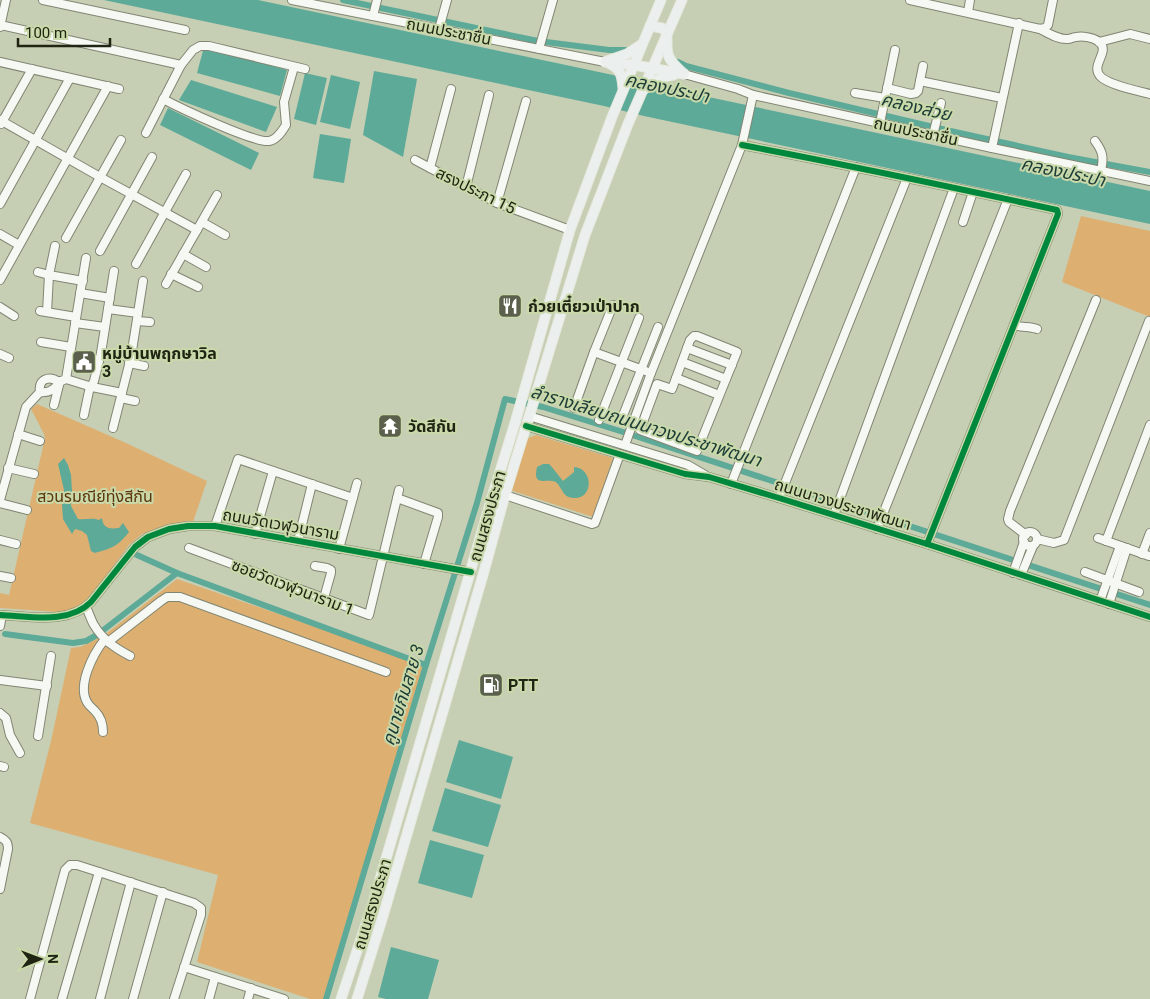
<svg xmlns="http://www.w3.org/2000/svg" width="1150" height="999" font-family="Roboto,'Noto Sans Thai',sans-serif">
  <rect width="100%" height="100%" fill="#c6ceb4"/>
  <g fill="#ddb072">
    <path d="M1081 216 1150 231V317L1062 282Z"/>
    <path d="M37 404 126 443 207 481 193 522 161 527 142 534 129 545 88 601 72 611 58 612 0 608V593L9 595 45 438 44 434 31 409Z"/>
    <path d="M536 435 613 458 593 517 510 490 526 439Z"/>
    <path d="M177 579 426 665 326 999H310L197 962 218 875 30 823 51 741 71 648 80 647 89 643 107 633Z"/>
  </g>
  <g fill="#5daa98">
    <path d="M104 0H258L613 75 666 88 1150 191V224L644 116 604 106Z"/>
    <path d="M204 47 287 70 280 96 197 73Z"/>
    <path d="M374 71 417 79 403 157 363 135Z"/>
    <path d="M305 73 327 78 316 125 294 119Z"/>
    <path d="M331 75 360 82 350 129 320 122Z"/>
    <path d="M191 80 277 107 266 132 179 100Z"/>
    <path d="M168 108 259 153 251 170 160 125Z"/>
    <path d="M320 134 351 139 344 183 313 178Z"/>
    <path d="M64 458 68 465 71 475 72 491 71 506 78 519C85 520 92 517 99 520L102 518C103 529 110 529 119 528L123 523 129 532C117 547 112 548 95 553L91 551 87 535 82 531 75 529 72 534 63 519 62 504 64 490 58 464Z"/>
    <path d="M543 464H549L551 466 563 481 574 472V467C593 468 594 498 575 498 560 499 562 481 552 481 542 480 533 485 537 467Z"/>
    <path d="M459 740 513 757 501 799 446 782Z"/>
    <path d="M445 788 501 805 488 847 432 831Z"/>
    <path d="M430 840 484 855 472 898 418 883Z"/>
    <path d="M391 947 439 960 428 999H386L378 997Z"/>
  </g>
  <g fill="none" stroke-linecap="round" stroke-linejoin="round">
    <g stroke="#5daa98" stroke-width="6">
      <path d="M343 0 538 41 609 50H625"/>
      <path d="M678 62 686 66 789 93 946 130 1068 157 1150 172"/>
      <path d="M137 555 177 573"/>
      <path d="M5 634 73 643 86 641 97 635 177 573 426 665"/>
      <path d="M326 999 426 665 477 503 505 399 543 407 620 431 1150 605"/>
    </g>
    <defs>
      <g id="minor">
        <path d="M43 0 185 30"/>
        <path d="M292 0 605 62"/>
        <path d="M910 0 1040 29 1045 28 1048 25 1053 0"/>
        <path d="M968 12 970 0"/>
        <path d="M373 16 377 0"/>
        <path d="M0 25 181 65"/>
        <path d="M0 27 6 0"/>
        <path d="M439 29 447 0"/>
        <path d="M1040 29C1048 33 1059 40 1068 39 1070 39 1074 37 1076 37 1082 36 1092 37 1098 41 1112 51 1090 64 1100 76 1108 85 1138 91 1150 94"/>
        <path d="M1099 42 1130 34 1150 39"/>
        <path d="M539 49 553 0"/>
        <path d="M0 62 119 89"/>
        <path d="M684 74 738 89 753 95 992 148 1150 181"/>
        <path d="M920 81 1002 98"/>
        <path d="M887 88 911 94 916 93 918 91 923 66"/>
        <path d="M451 89 430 168 497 203 570 230"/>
        <path d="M855 93 885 98"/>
        <path d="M163 99C180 108 254 143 269 141 277 140 282 131 286 125L284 102 294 67"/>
        <path d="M0 120 100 177 197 230"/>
        <path d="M880 123 895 50"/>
        <path d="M1 124 32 69"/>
        <path d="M146 133 181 65 193 50 200 46H209L305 69"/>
        <path d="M933 135 941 103"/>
        <path d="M1095 141C1103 152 1104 157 1101 171"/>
        <path d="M742 145C847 165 952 187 1057 210L1058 214 927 544"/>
        <path d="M992 148 1019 23"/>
        <path d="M415 160 430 168"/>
        <path d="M466 187 489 95"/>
        <path d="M497 203 526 101"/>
        <path d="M0 204 70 78"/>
        <path d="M202 222 225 235"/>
        <path d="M963 222 973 192"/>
        <path d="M0 234 19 245"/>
        <path d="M66 238 121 140"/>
        <path d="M100 251 152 157"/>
        <path d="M183 254 206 267"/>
        <path d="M136 264 186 174"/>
        <path d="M38 272 49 275 83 281"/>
        <path d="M171 274 198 287"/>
        <path d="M0 280 108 86"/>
        <path d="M166 284 217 195"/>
        <path d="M80 293 110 298"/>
        <path d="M0 307 14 316"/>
        <path d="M108 309 138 313"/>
        <path d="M40 311 76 317"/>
        <path d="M47 312 49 275 55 246"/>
        <path d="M137 321 150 322"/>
        <path d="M75 323 105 327"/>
        <path d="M1014 325C1022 328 1029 326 1037 329"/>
        <path d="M694 336H697L737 352 697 451 640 430 657 384 672 389 690 340Z"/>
        <path d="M41 342 71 347"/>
        <path d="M687 348 732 365"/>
        <path d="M594 352 613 305"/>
        <path d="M101 353 131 357"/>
        <path d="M0 354 9 358"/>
        <path d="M682 362 726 379"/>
        <path d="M129 363 144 366"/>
        <path d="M676 378 719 395"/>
        <path d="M66 379 92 387 122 393"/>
        <path d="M40 392C48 393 53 391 58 384"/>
        <path d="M121 398 135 401"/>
        <path d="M54 405 60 381"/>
        <path d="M574 408 594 352 651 373"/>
        <path d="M601 414 620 419 622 418 658 327"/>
        <path d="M84 415 89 391 94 381 101 353 114 271"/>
        <path d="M529 416 688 465 705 475"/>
        <path d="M599 420 639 318"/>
        <path d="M526 426 685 474 709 477 779 498 927 544 1150 617"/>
        <path d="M113 428 131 357 143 281"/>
        <path d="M18 434 40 441"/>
        <path d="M625 445 651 373 742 145 753 95"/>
        <path d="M8 468 34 474"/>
        <path d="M731 484 856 167"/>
        <path d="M505 495 592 524 595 523 620 454"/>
        <path d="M397 498 438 513V517L424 564"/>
        <path d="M779 498 907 178"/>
        <path d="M0 500 26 407 40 392C38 379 49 375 59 382L66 379 86 258"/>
        <path d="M0 503 27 510"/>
        <path d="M834 515 954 188"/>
        <path d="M215 526 238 459 353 498"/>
        <path d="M877 529 1008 199"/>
        <circle cx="1030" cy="539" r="7"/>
        <path d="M255 534 273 471"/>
        <path d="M1026 535 1009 522 1008 519 1010 511 1096 300"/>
        <path d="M1098 538 1149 556"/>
        <path d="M1037 539 1054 543 1064 540 1149 321"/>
        <path d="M0 540 16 544"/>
        <path d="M298 541 312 484"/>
        <path d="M1106 541 1150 425"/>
        <path d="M189 548 369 615 399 490"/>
        <path d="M339 549 357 483"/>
        <path d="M1142 554 1150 533"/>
        <path d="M315 566 327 568 331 570V573L324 598"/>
        <path d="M1085 572 1139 592"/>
        <path d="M1013 573 1024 542"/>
        <path d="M1021 575 1033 546"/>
        <path d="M0 576 11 578"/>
        <path d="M1100 601 1120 546"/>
        <path d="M1109 604 1127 548"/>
        <path d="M86 607C89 613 91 620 94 625 103 640 115 648 130 656"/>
        <path d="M0 615C30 616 68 625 91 602L135 547 148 537 169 529 188 526H215L471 572"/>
        <path d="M0 626 2 615"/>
        <path d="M108 642 161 601 167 597H180L386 672"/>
        <path d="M0 680 47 686"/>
        <path d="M0 713 6 718 10 735 20 753"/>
        <path d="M103 732C103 724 101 717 95 711 93 709 91 707 89 705 75 688 93 654 105 639"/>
        <path d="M38 736 51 656"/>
        <path d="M0 766 4 767"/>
        <path d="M0 837C6 840 8 842 8 849L0 889"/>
        <path d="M184 967 284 999"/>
        <path d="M30 999 65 870 70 865H77L99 872 194 903 201 908V915L174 999"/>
        <path d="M62 999 99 872"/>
        <path d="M100 999 131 882"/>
        <path d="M133 999 163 892"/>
        <path d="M209 999 215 977"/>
        <path d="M248 999 251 988"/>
      </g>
      <g id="major">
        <path d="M650 26 662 28 667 33"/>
        <path d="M667 38C666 58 670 61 684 74"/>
        <path d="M607 61 627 54 642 44"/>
        <path d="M605 62 634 65 684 74"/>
        <path d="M610 64C621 69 622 76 623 88"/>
        <path d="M643 90C653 82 662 76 674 75"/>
        <path d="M341 999 373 903 493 494 515 423 570 230 612 117 661 0"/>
        <path d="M357 999 383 916 483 575 505 495 585 235 628 124 682 0"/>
      </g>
    </defs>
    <use href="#minor" stroke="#818673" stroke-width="10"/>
    <use href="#major" stroke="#e5e9dd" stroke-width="11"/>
    <use href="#minor" stroke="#f6f8f4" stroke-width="8"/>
    <use href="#major" stroke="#ebefed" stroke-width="9"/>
    <defs>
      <g id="cycleway">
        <path d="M742 145C847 165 952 187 1057 210L1058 214 927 544"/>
        <path d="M526 426 685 474 709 477 779 498 927 544 1150 617"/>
        <path d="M0 615C30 616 68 625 91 602L135 547 148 537 169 529 188 526H215L471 572"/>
      </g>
    </defs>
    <use href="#cycleway" stroke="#c9d9aa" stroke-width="9"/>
    <use href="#cycleway" stroke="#00873e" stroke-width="6"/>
  </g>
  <defs>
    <symbol id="restaurant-square" viewBox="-11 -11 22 22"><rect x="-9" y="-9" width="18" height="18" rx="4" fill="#5a604b" stroke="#c9d9aa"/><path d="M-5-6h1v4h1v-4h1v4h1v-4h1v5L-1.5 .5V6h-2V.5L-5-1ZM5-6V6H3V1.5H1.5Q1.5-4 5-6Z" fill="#fff"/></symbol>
    <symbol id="civic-square" viewBox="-11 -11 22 22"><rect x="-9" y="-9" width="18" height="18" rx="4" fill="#5a604b" stroke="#c9d9aa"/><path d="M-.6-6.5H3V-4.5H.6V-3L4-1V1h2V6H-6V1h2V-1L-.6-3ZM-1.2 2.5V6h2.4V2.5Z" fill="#fff"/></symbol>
    <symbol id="temple-square" viewBox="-11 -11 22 22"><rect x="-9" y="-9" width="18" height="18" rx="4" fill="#5a604b" stroke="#c9d9aa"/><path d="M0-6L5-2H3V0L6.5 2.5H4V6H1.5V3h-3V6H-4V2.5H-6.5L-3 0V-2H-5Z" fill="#fff"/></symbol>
    <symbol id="fuel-square" viewBox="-11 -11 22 22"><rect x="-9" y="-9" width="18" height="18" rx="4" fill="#5a604b" stroke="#c9d9aa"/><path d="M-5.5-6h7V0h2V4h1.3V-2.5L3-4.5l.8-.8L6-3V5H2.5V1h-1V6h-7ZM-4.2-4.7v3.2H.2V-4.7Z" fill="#fff"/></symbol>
  </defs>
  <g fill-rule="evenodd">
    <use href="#restaurant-square" x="496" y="292" width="28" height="28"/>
    <use href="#civic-square" x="70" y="348" width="28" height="28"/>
    <use href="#temple-square" x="376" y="412" width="28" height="28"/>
    <use href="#fuel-square" x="477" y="671" width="28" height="28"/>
  </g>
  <g text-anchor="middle" stroke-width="4" stroke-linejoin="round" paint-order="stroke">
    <g font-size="16" fill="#202513" stroke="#c9d9aa">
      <text transform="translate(449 31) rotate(11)" y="6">ถนนประชาชื่น</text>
      <text transform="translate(916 131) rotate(12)" y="6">ถนนประชาชื่น</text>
      <text transform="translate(476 190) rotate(26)" y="6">สรงประภา 15</text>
      <text transform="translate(843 504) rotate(17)" y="6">ถนนนาวงประชาพัฒนา</text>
      <text transform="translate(487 516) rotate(-74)" y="6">ถนนสรงประภา</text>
      <text transform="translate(281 524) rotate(10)" y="6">ถนนวัดเวฬุวนาราม</text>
      <text transform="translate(293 587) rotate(21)" y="6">ซอยวัดเวฬุวนาราม 1</text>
      <text transform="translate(372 904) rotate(-73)" y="6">ถนนสรงประภา</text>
    </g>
    <g font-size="16" font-weight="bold" fill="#202513" stroke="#c9d9aa" text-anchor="start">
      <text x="528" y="312">ก๋วยเตี๋ยวเป่าปาก</text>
      <text x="102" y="359">หมู่บ้านพฤกษาวิล<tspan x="102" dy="18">3</tspan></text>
      <text x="408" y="432">วัดสีกัน</text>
      <text x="508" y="691">PTT</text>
    </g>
    <g font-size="16" fill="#5b350b" stroke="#c9d9aa">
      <text x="95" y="502">สวนรมณีย์ทุ่งสีกัน</text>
    </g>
    <g font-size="18" font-style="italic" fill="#1c3c37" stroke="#c9d9aa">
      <text transform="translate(667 88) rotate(12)" y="6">คลองประปา</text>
      <text transform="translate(916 107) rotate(13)" y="6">คลองส่วย</text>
      <text transform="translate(1063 172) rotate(12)" y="6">คลองประปา</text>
      <text transform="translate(646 426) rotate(17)" y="6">ลำรางเลียบถนนนาวงประชาพัฒนา</text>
      <text transform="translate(403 695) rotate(-73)" y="6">คูนายกิมสาย 3</text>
    </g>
  </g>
  <g transform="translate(40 959) rotate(89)" stroke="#c9d9aa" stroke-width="4" paint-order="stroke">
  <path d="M0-4L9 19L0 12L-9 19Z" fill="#202513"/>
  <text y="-8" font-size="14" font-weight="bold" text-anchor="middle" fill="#202513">N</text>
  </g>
  <path d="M18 38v8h92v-8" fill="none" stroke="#202513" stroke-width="2.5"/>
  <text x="25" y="38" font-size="15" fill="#202513" stroke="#c9d9aa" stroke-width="4" paint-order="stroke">100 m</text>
</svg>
